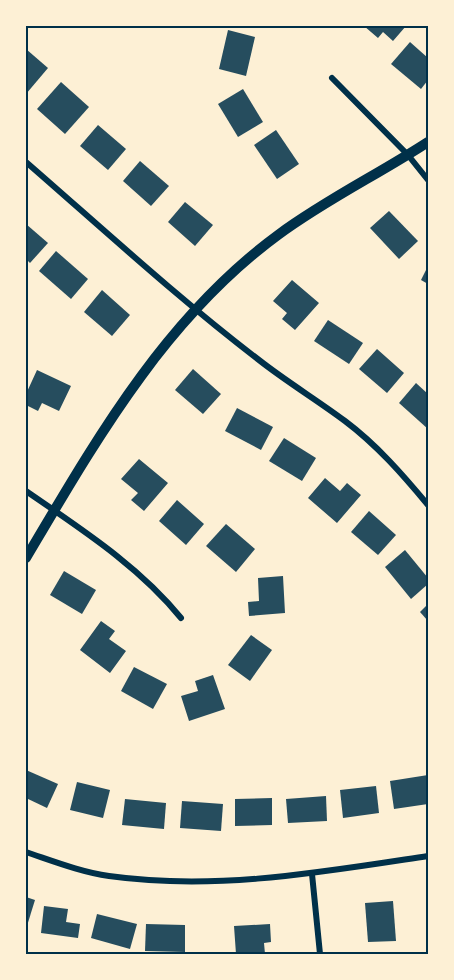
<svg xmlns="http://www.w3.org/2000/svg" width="454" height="980" font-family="Lato,sans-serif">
  <rect width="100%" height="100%" fill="#fdf0d5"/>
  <g fill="#264d5e">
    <path d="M364 26H406L393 41 383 32 378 38Z"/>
    <path d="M228 30 255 37 246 76 219 69Z"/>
    <path d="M410 42 428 58V80L421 89 391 64Z"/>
    <path d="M26 49 48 68 26 94Z"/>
    <path d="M61 82 89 107 65 134 37 109Z"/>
    <path d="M243 89 263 122 238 137 218 104Z"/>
    <path d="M98 125 126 149 108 170 80 146Z"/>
    <path d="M276 130 299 164 277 179 254 145Z"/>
    <path d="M140 161 169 186 151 206 123 181Z"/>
    <path d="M185 202 213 225 195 246 168 222Z"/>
    <path d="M389 211 418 241 399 259 370 228Z"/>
    <path d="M26 224 48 243 30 263 26 259Z"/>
    <path d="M56 251 88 279 71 299 39 271Z"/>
    <path d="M428 266V284L421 280Z"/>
    <path d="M292 280 319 303 295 330 282 319 287 313 273 301Z"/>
    <path d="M102 290 130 315 112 336 84 312Z"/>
    <path d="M328 320 363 343 349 364 314 341Z"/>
    <path d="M377 349 404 373 387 393 359 369Z"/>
    <path d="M193 369 221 394 203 414 175 390Z"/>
    <path d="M37 370 71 386 59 411 42 403 38 411 26 405V394Z"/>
    <path d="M416 383 428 394V429L399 403Z"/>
    <path d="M237 408 273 427 261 450 225 431Z"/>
    <path d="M284 438 316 458 302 481 269 461Z"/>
    <path d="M139 459 168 483 144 511 131 500 138 493 121 479Z"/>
    <path d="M325 478 340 491 347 483 361 495 337 523 308 498Z"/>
    <path d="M177 500 204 524 186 545 159 521Z"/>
    <path d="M369 511 396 535 378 555 351 532Z"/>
    <path d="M226 524 255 549 236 572 206 546Z"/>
    <path d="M405 550 428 578V584L411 599 385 567Z"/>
    <path d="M64 571 96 590 82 614 50 595Z"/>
    <path d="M283 576 285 613 249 616 248 602 259 601 258 578Z"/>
    <path d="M428 604V621L420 612Z"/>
    <path d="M101 621 115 631 109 639 126 651 110 673 80 650Z"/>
    <path d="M251 635 272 650 250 681 228 665Z"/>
    <path d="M134 667 167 684 153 709 121 691Z"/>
    <path d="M213 675 225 709 189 721 181 696 198 691 195 681Z"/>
    <path d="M26 770 58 784 47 808 26 798Z"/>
    <path d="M428 775V804L394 809 390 781Z"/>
    <path d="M77 782 110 790 103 818 70 810Z"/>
    <path d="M376 786 379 813 343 818 340 790Z"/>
    <path d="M326 796 327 821 288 823 286 799Z"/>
    <path d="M272 798V825L235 826V799Z"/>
    <path d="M125 799 166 803 164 829 122 825Z"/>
    <path d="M182 801 223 804 221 831 180 828Z"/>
    <path d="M26 897 35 900 26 929Z"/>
    <path d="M393 901 396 941 368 942 365 903Z"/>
    <path d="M44 906 68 909 66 922 80 924 78 938 41 933Z"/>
    <path d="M97 914 137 924 130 949 91 938Z"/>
    <path d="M146 924 185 925V952L145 951Z"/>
    <path d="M270 924 271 942 264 943 265 954H236L234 926Z"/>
  </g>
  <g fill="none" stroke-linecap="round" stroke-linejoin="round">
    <g stroke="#003049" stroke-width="6">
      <path d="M332 78 408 155 428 180"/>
      <path d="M26 162C103 229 178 298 259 360 287 382 317 400 345 421 377 445 403 475 428 505"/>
      <path d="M26 491C81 529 139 566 181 618"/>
      <path d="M26 852C53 861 81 872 109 876 216 891 323 872 428 856"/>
      <path d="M312 874 320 954"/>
    </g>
    <path stroke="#003049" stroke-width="10" d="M26 558C96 440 165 318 278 235 325 200 379 174 428 142"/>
  </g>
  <rect width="454" height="980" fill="none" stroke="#fdf0d5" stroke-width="54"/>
  <rect x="27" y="27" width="400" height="926" fill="none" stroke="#003049" stroke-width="2"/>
</svg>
